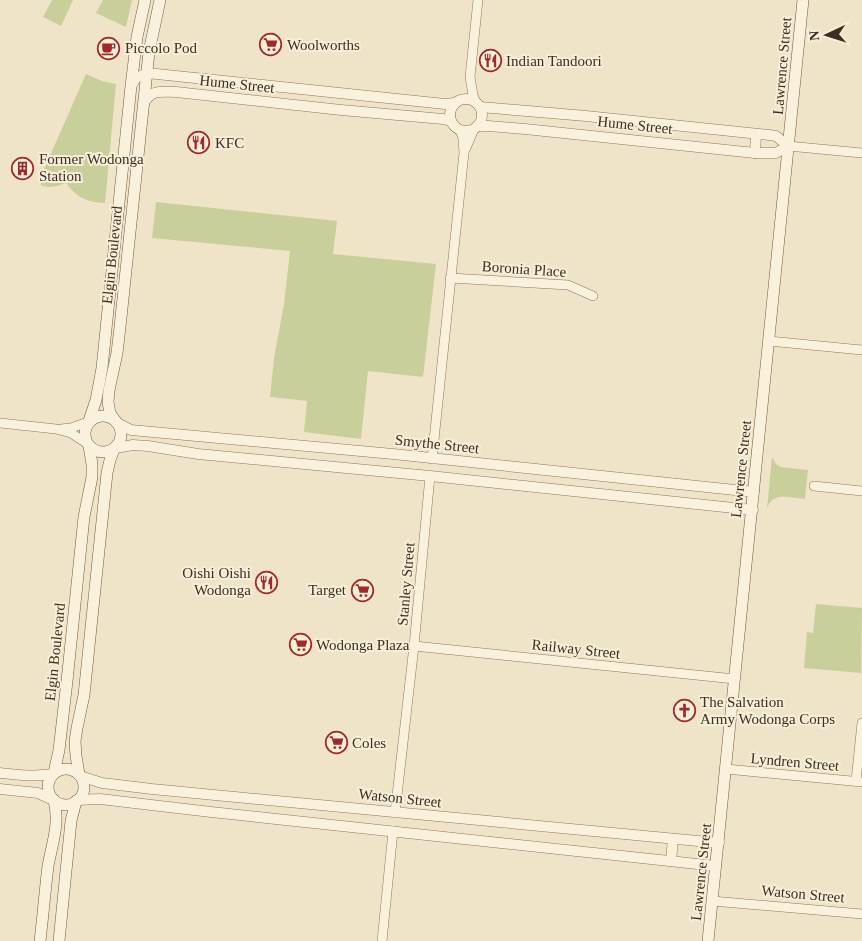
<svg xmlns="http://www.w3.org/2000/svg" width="862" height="941" font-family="Georgia,serif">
  <rect width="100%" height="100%" fill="#f0e4c8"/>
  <g fill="#c9cf9b">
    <path d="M52 0H73L61 26 43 17Z"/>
    <path d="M103 0H132L126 27 96 13Z"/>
    <path d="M86 74 102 81 116 84 105 203C87 202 77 198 66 183 58 186 49 189 41 185V176Z"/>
    <path d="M156 202 337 221 333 254 436 264 423 377 368 371 361 439 304 432 307 401 270 397 274 358 284 304 290 251 152 238Z"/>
    <path d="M772 457 776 464 781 467 808 470 805 499C791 498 773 491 767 508Z"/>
    <path d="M816 604 862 608 861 673 804 668 807 632 813 633Z"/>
  </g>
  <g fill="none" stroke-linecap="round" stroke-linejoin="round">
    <defs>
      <g id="minor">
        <path d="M476 103 473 95 470 77 478 0"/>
        <path d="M788 146 862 153"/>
        <path d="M465 150 474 129"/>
        <path d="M450 278 568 285 593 296"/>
        <path d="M769 341 862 350"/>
        <path d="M0 423 56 429 71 433 88 444"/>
        <path d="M61 429 71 428 88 422"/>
        <path d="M432 459 464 153 463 138 460 130"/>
        <path d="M814 486 862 491"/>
        <path d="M414 646 735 679"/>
        <path d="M726 769 862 782"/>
        <path d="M856 781 862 723"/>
        <path d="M395 813 414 646 430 476"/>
        <path d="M712 901 862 914"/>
        <path d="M382 941 393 831"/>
      </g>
      <g id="tertiary">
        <path d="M131 86 136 78 147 73 445 104 455 103"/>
        <circle cx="466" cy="115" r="16"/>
        <path d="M144 103C152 89 161 92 176 92L341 110 443 119 451 121"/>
        <path d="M477 126H488L525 129 755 153H776L788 146 776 136 769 135 586 116 480 107"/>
        <path d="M755 153 756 134"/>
        <path d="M117 423 131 430 142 431 393 454 754 492"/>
        <path d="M115 448 133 445 148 446 198 454 430 476 753 510"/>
        <path d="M0 773C18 775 35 777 53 774"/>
        <path d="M80 776 102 783 152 789 719 843"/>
        <path d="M0 789 38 793 53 800"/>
        <path d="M77 800 100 799 211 812 716 866"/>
        <path d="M671 861 673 839"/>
      </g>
      <g id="secondary">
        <circle cx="103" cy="434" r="18"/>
        <path d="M89 421 96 400 102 368 131 86 137 37 145 0"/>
        <path d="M116 422 110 413 108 402 109 390 117 353 120 327 149 52 160 0"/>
        <circle cx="66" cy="787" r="18"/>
        <path d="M54 773 59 750 67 681 84 517 92 477V464L89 446"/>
        <path d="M79 774 76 756 75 741 77 728 84 695 107 473 110 460 114 449"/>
        <path d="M40 941C43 916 45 891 48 866 52 844 60 823 54 800"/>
        <path d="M59 941 71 821 76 801"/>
        <path d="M708 941 803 0"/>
      </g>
    </defs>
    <use href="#minor" stroke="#8d765c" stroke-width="10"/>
    <use href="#tertiary" stroke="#8d765c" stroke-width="11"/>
    <use href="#secondary" stroke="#6f573f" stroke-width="12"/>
    <use href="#minor" stroke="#faf1dc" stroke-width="9"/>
    <use href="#tertiary" stroke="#faf1dc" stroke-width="10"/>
    <use href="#secondary" stroke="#faf1dc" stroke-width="11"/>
  </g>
  <defs>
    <symbol id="supermarket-ring" viewBox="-11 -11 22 22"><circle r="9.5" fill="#f7eed8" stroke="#9e2a2b" stroke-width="1.5"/><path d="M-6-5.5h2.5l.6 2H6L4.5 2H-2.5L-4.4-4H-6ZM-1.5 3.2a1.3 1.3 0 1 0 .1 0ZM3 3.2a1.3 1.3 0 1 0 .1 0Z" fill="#9e2a2b"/></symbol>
    <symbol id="cafe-ring" viewBox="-11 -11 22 22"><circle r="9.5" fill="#f7eed8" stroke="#9e2a2b" stroke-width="1.5"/><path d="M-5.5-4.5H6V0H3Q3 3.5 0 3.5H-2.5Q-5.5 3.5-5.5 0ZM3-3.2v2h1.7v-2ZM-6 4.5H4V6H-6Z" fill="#9e2a2b"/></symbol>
    <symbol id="restaurant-ring" viewBox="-11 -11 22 22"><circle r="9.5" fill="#f7eed8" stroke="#9e2a2b" stroke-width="1.5"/><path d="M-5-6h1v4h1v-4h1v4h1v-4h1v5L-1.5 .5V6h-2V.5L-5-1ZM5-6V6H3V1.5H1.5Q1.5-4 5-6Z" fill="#9e2a2b"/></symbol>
    <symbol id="building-ring" viewBox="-11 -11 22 22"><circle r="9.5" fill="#f7eed8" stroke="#9e2a2b" stroke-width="1.5"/><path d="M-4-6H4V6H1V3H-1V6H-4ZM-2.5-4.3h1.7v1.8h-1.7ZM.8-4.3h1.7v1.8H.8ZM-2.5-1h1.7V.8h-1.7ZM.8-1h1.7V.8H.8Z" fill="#9e2a2b"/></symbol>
    <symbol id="church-ring" viewBox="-11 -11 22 22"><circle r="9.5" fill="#f7eed8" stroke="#9e2a2b" stroke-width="1.5"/><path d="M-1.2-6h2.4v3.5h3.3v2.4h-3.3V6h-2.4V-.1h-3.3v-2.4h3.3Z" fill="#9e2a2b"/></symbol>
  </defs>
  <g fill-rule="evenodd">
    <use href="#supermarket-ring" x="258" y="32" width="25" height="25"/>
    <use href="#cafe-ring" x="96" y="36" width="25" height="25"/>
    <use href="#restaurant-ring" x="478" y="48" width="25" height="25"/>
    <use href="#restaurant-ring" x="186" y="130" width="25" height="25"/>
    <use href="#building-ring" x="10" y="156" width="25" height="25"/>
    <use href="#restaurant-ring" x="254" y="570" width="25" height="25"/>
    <use href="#supermarket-ring" x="350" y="578" width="25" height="25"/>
    <use href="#supermarket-ring" x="288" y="632" width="25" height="25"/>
    <use href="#church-ring" x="672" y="698" width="25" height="25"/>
    <use href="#supermarket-ring" x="324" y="730" width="25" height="25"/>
  </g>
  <g text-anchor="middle" stroke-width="4" stroke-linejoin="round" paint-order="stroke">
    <g font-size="15" fill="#3d2e20" stroke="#f7eed8" text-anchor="start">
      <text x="287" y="50">Woolworths</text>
      <text x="125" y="53">Piccolo Pod</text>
      <text x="506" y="66">Indian Tandoori</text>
      <text x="215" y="148">KFC</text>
      <text x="39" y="164">Former Wodonga<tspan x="39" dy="17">Station</tspan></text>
      <text x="251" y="578" text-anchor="end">Oishi Oishi<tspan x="251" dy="17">Wodonga</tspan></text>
      <text x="346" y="595" text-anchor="end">Target</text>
      <text x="316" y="650">Wodonga Plaza</text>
      <text x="700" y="707">The Salvation<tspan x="700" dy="17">Army Wodonga Corps</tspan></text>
      <text x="352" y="748">Coles</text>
    </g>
    <g font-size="15" fill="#3d2e20" stroke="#f7eed8">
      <text transform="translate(782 66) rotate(-85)" y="5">Lawrence Street</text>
      <text transform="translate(237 84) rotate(6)" y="5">Hume Street</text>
      <text transform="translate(635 125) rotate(6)" y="5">Hume Street</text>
      <text transform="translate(112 255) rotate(-84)" y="5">Elgin Boulevard</text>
      <text transform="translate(524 269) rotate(4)" y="5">Boronia Place</text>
      <text transform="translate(437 444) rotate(6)" y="5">Smythe Street</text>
      <text transform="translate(741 469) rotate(-84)" y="5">Lawrence Street</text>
      <text transform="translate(406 584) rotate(-85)" y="5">Stanley Street</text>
      <text transform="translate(576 649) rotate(6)" y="5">Railway Street</text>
      <text transform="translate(55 652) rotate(-84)" y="5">Elgin Boulevard</text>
      <text transform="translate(795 762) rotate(5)" y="5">Lyndren Street</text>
      <text transform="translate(400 798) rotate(6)" y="5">Watson Street</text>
      <text transform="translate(701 872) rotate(-84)" y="5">Lawrence Street</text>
      <text transform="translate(803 894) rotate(5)" y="5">Watson Street</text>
    </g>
  </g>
  <g transform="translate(827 35) rotate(266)" stroke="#f7eed8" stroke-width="4" paint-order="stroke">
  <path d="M0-4L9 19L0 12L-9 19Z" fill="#3d2e20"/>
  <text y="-8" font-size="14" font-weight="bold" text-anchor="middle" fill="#3d2e20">N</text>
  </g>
</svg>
